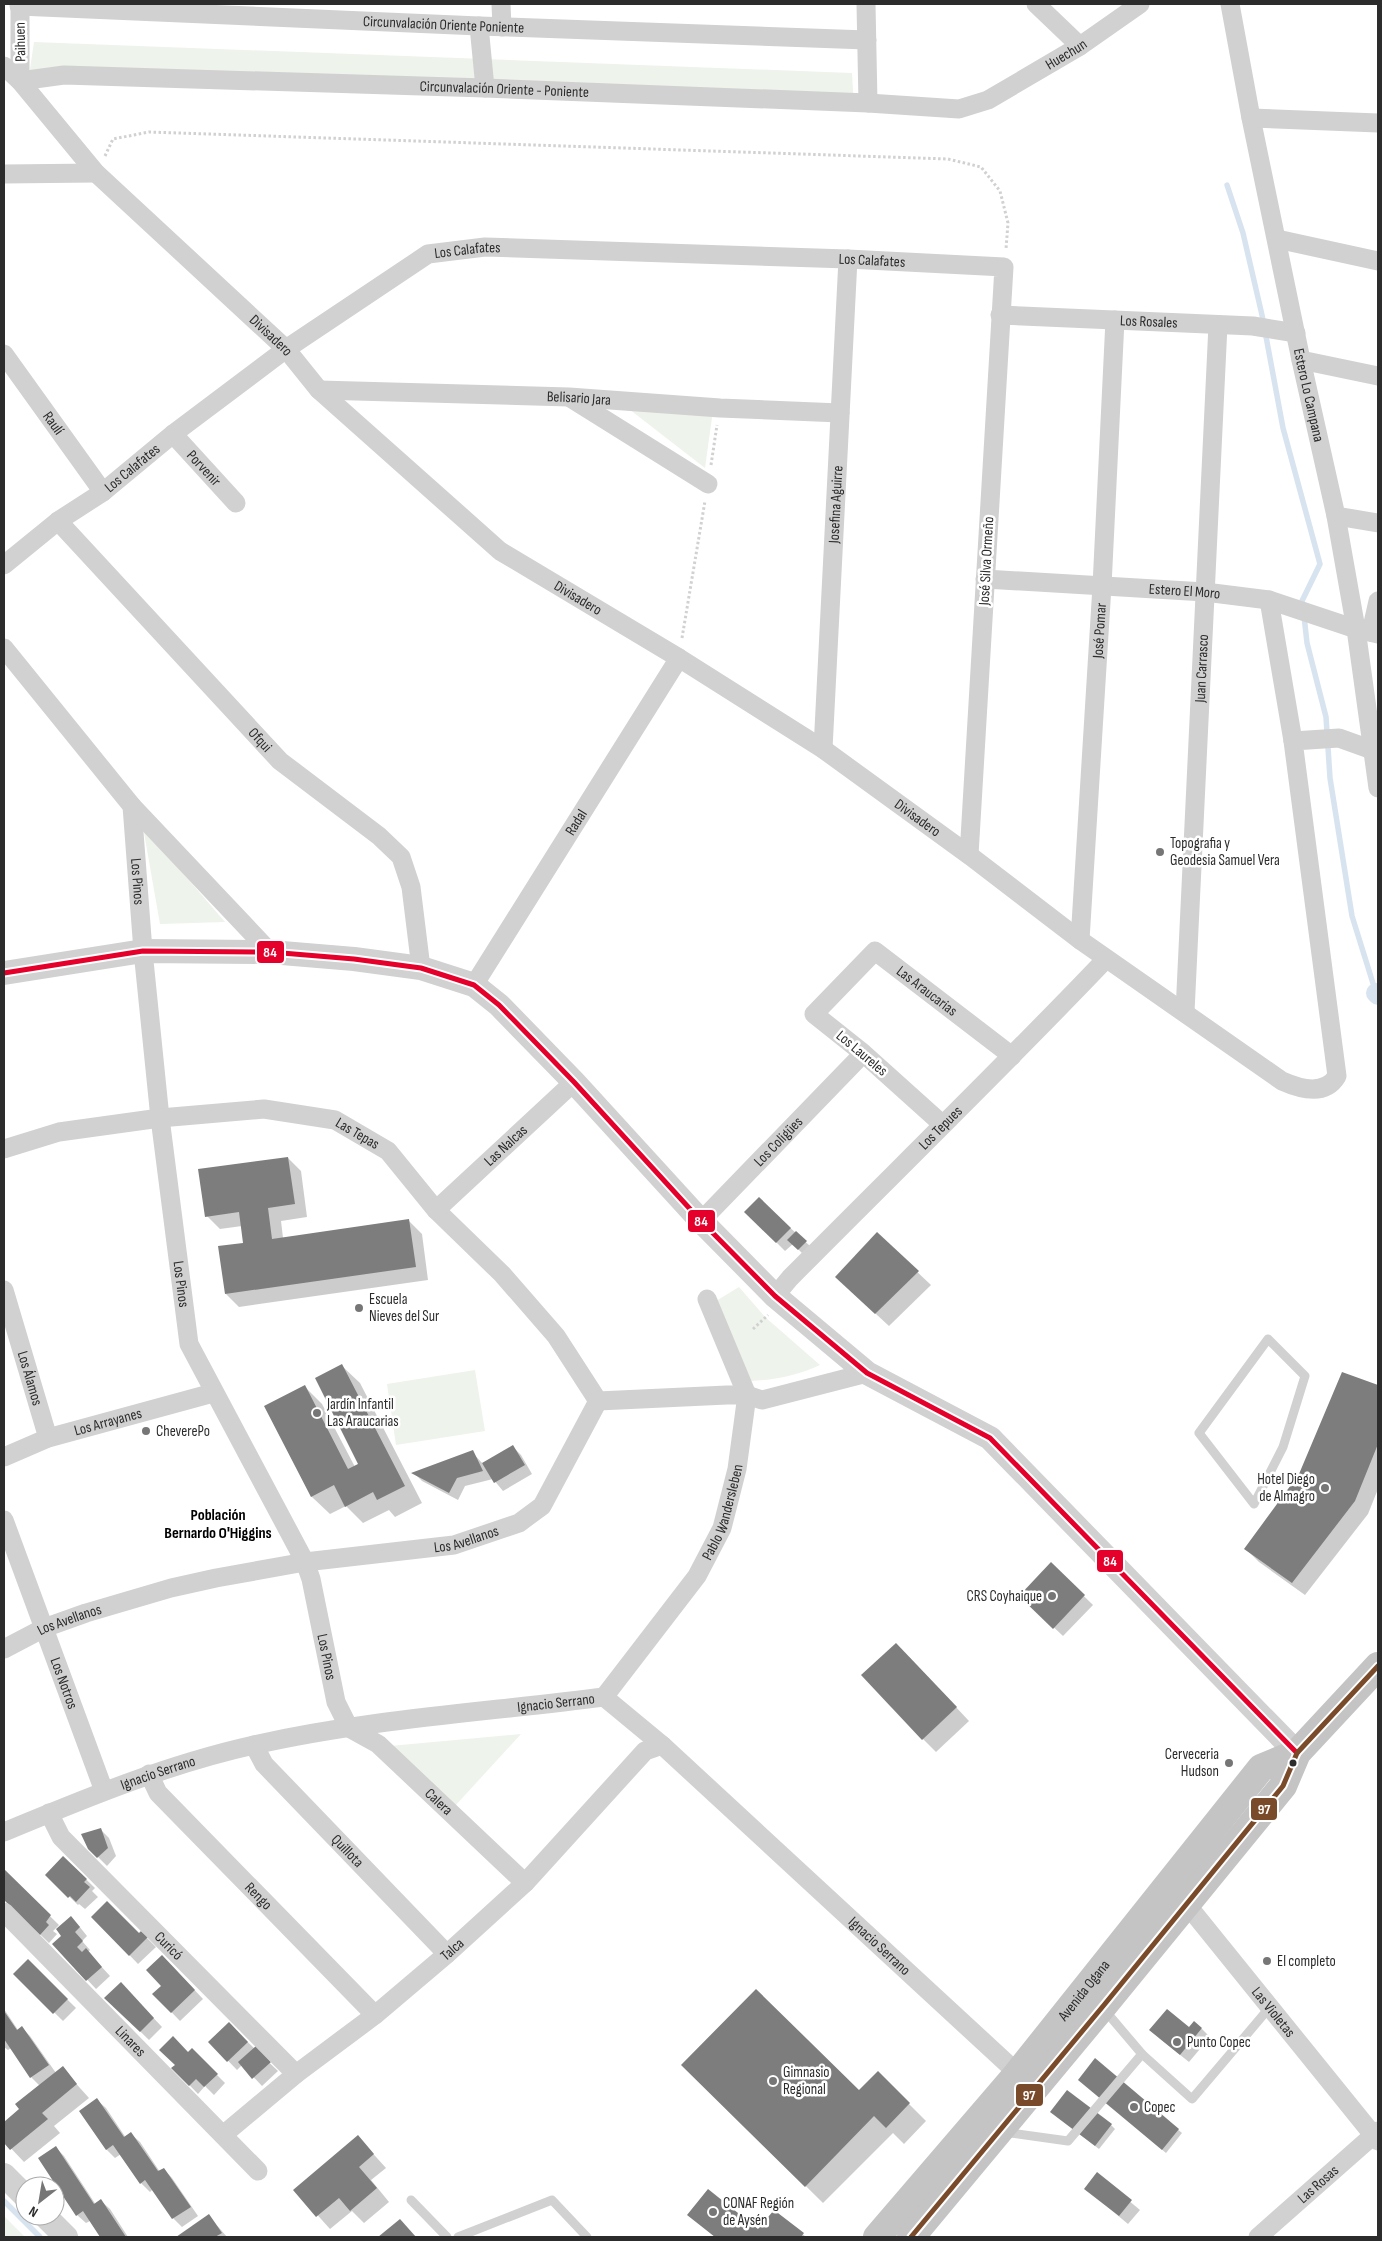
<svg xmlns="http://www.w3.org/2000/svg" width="1382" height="2241" font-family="'Sofia Sans Condensed',sans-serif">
  <rect width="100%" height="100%" fill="#fff"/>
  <g fill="#eef3eb">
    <path d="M34 42 852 73 854 108 29 76Z"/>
    <path d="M611 395 714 403 705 468Z"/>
    <path d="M143 827 225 922 160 924Z"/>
    <path d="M739 1287 765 1317 820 1365C796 1376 775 1380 749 1381L716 1301Z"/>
    <path d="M475 1370 485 1431 396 1445 387 1384Z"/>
    <path d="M521 1734 455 1806 390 1746Z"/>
    <path d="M4 2216 25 2237H4Z"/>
  </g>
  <g fill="#0003">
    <path d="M288 1158 301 1171 307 1217 281 1221 283 1238 409 1221 422 1234 428 1280 239 1307 226 1294 245 1244 242 1226 220 1229 207 1216Z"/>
    <path d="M759 1199 810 1246 802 1253 793 1244 785 1251 746 1212Z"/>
    <path d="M877 1234 931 1285 889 1326 850 1290Z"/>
    <path d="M342 1366 360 1383 422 1503 395 1517 389 1510 363 1523 346 1506 330 1514 312 1497 266 1406 304 1386 322 1404 355 1467 360 1464Z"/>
    <path d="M1342 1374 1378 1387V1489L1368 1514 1305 1595 1259 1562 1246 1549 1300 1475Z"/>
    <path d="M513 1447 521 1455 532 1474 503 1491 493 1479 465 1486 458 1500 422 1481 414 1473 472 1452 483 1464Z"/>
    <path d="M1051 1564 1093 1605 1063 1636 1029 1604Z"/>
    <path d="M909 1657 969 1721 936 1752 923 1739Z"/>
    <path d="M100 1829 109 1838 116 1856 107 1866 89 1848Z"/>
    <path d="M63 1857 95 1888 92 1891 98 1897 85 1909 79 1904 78 1905 47 1875Z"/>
    <path d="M4 1871 59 1925 53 1931 57 1934 49 1943 4 1899Z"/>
    <path d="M93 1917 139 1935 141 1932 156 1947 138 1964Z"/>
    <path d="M79 1926 87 1936 82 1941 90 1950 88 1952 110 1976 96 1989 54 1944Z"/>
    <path d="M28 1961 76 2008 63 2021 15 1974Z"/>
    <path d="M171 1965 203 1999 180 2021 154 1994 163 1986Z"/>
    <path d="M129 1992 162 2027 149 2040 106 1998Z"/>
    <path d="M4 2009 18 2030 22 2028 30 2036 56 2073 62 2068 89 2098 54 2126 60 2133 24 2162 4 2141V2124L21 2110 40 2086 31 2077 11 2048 8 2050 4 2047Z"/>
    <path d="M229 2024 278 2071 262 2086 242 2065 237 2070 210 2042Z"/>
    <path d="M1189 2029H1202L1210 2037 1189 2062 1159 2038Z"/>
    <path d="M192 2050 225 2083 214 2095 205 2086 198 2094 173 2068Z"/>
    <path d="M1096 2060 1182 2133 1166 2153 1083 2083Z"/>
    <path d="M683 2065 859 2092 878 2073 926 2121 904 2144 893 2133 823 2203Z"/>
    <path d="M97 2100 106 2108 126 2138 131 2134 140 2142 160 2172 164 2169 172 2178 198 2216 182 2227 173 2218 153 2189 150 2192 141 2183 121 2154 115 2158 106 2149Z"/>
    <path d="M1056 2116 1111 2125 1115 2129 1099 2149Z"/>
    <path d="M358 2137 386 2168 371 2180 389 2202 364 2223 352 2211 330 2229 295 2190Z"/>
    <path d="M56 2148 64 2156 96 2205 101 2201 110 2209 128 2237H101L90 2221 86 2223 77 2215Z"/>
    <path d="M1097 2174 1140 2210 1128 2224 1086 2189Z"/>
    <path d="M775 2211 806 2237H715L689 2215 759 2231Z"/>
    <path d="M209 2216 227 2237H178Z"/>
  </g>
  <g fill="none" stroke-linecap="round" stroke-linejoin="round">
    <g stroke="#d8e3f0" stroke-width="5.5">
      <path d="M1227 185 1243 233 1262 315 1283 428 1320 564 1302 601 1303 607"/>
      <path d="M1304 616 1307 643 1326 717 1330 778 1352 916 1376 993"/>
      <path d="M4 2201 40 2237"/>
    </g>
    <path stroke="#d8e3f0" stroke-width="20" d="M1376 993 1378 995"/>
  </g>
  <g fill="#7d7d7d">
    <path d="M288 1157 295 1204 268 1208 272 1239 409 1219 416 1267 225 1294 218 1246 243 1243 239 1212 205 1217 198 1169Z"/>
    <path d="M759 1197 791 1228 776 1243 744 1212Z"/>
    <path d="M796 1231 807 1241 798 1250 787 1240Z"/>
    <path d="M877 1232 919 1271 875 1314 835 1277Z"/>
    <path d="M342 1364 405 1486 377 1500 373 1492 345 1507 334 1485 311 1497 264 1406 305 1385 348 1469 358 1464 315 1378Z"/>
    <path d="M1342 1372 1378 1385V1444L1355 1501 1292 1583 1244 1549 1299 1474Z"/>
    <path d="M513 1445 525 1465 494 1483 482 1463Z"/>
    <path d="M473 1450 483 1471 457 1478 449 1493 411 1473Z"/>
    <path d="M1051 1562 1085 1595 1053 1629 1019 1596Z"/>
    <path d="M896 1643 957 1707 922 1740 861 1675Z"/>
    <path d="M101 1828 108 1848 97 1858 88 1849 81 1834Z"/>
    <path d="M63 1856 87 1879 84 1882 90 1887 76 1902 70 1896 68 1898 45 1875Z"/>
    <path d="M4 1869 51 1915 46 1922 49 1925 40 1935 4 1900Z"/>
    <path d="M107 1901 139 1933 141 1931 148 1937 129 1956 91 1917Z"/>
    <path d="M71 1916 80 1927 75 1932 83 1941 77 1947 82 1952 86 1948 102 1967 86 1981 52 1944 61 1936 56 1929Z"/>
    <path d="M162 1955 195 1990 171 2013 152 1994 161 1986 146 1970Z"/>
    <path d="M28 1959 68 1999 53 2014 13 1974Z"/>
    <path d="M121 1982 154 2018 140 2032 104 1998Z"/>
    <path d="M756 1989 859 2090 878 2071 910 2103 886 2128 874 2116 805 2187 681 2065Z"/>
    <path d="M1167 2009 1189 2027 1194 2021 1202 2028 1180 2055 1149 2030Z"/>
    <path d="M4 2011 17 2030 22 2026 49 2065 30 2078 4 2039Z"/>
    <path d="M229 2022 248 2042 227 2062 208 2042Z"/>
    <path d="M173 2036 188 2052 192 2048 218 2074 204 2087 196 2079 189 2086 171 2068 175 2065 159 2050Z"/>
    <path d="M256 2046 271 2062 252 2079 238 2062Z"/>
    <path d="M1095 2058 1179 2129 1162 2150 1078 2080Z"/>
    <path d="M63 2066 77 2084 42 2113 48 2119 10 2150 4 2143V2122L19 2109 15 2104Z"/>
    <path d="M1067 2090 1112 2124 1095 2146 1050 2112Z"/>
    <path d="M97 2098 124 2137 131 2132 158 2171 164 2168 191 2207 172 2219 145 2180 140 2184 113 2145 106 2150 79 2111Z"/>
    <path d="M358 2135 374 2154 359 2167 377 2188 350 2211 339 2198 316 2217 293 2190Z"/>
    <path d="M56 2146 94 2204 101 2199 126 2237H100L83 2211 76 2216 38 2158Z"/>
    <path d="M1097 2172 1132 2200 1119 2216 1084 2189Z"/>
    <path d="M708 2189 758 2229 774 2210 804 2233 801 2237H715L687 2215Z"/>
    <path d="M209 2214 222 2233 215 2237H176Z"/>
    <path d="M400 2219 416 2237H378Z"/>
  </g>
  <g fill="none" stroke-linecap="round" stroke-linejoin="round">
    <g stroke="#d1d1d1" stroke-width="3" stroke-dasharray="2.5 2.5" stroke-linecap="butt">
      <path d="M105 156 113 139 149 132 948 159 981 167 1000 191 1008 223 1006 249"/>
      <path d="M711 465 717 425"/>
      <path d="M682 638 705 501"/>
      <path d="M753 1329 768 1315"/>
    </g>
    <g stroke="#d1d1d1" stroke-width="9">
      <path d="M1268 1339 1305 1376 1283 1447 1254 1504 1199 1433Z"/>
      <path d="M1142 2054 1192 2099 1270 2007"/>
      <path d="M1003 2132 1068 2141 1142 2054 1108 2014 1105 2008"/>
      <path d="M411 2200 447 2237"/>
      <path d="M458 2237 552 2200 587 2237"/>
    </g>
    <g stroke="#d1d1d1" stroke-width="19">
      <path id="s1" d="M20 4V81L64 75 485 88 868 103 959 109 988 100 1080 46 1140 4"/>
      <path d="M501 4 502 27"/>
      <path d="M866 4 868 103"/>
      <path d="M1036 4 1080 46"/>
      <path id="s2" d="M1230 4 1251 118 1301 360 1336 516 1356 629 1378 788"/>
      <path id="s3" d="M19 6 479 26 867 40"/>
      <path d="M479 26 485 88"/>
      <path id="s4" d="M4 66 20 81 96 173 286 349 319 390 500 551 679 658 823 749 969 855 1080 940 1282 1081C1300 1089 1325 1096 1337 1076L1293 741 1339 738 1378 752"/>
      <path d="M1251 118 1378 123"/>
      <path d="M4 174 96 173"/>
      <path d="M1277 239 1378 261"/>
      <path id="s5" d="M1000 315 1253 326 1296 333"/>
      <path id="s6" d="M4 354 103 492"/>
      <path d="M1301 360 1378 376"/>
      <path id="s7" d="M319 390 569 397 720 408 840 413"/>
      <path d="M572 399 708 484"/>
      <path id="s8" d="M173 434 236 503"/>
      <path d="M1336 516 1378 523"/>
      <path id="s9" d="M58 521 280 761 379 836 401 857 411 887 421 968"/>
      <path id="s10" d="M4 565 58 521 103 492 173 434 286 349 428 254 485 247 848 259 1004 267 969 855"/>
      <path id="s11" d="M985 579 1205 592 1269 600 1356 629 1378 634"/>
      <path d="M1269 600 1293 741"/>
      <path d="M1371 632 1378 601"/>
      <path id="s12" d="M4 648 132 806 143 951 160 1118 189 1344 305 1562 311 1579 336 1702 349 1728 378 1744 525 1883"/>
      <path id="s13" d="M823 749 848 259"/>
      <path d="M132 806 270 952"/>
      <path id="s14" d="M1080 940 1102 586 1115 320"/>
      <path id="s15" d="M474 985 679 658"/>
      <path id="s16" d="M1185 1012 1218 325"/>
      <path id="s17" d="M942 1124 863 1053 814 1014 875 951 1012 1056"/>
      <path id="s18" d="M4 1149 59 1132 160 1118 264 1109 335 1120 388 1151 436 1210 502 1274 556 1336 598 1401"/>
      <path id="s19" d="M436 1210 574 1082"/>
      <path id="s20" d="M701 1221 856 1061"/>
      <path id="s21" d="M4 1290 48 1438"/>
      <path id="s22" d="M775 1296 790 1278C896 1171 1003 1067 1106 959"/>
      <path d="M598 1401 727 1395H747L762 1400 867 1373"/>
      <path id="s23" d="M4 1457 48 1438 213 1393"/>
      <path id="s24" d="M4 1520 104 1791"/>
      <path id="s25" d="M4 1649 44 1628 86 1613 171 1588 216 1578 305 1562 454 1545 519 1523 542 1506 598 1401"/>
      <path id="s26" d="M604 1697 697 1576 722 1528 737 1469 747 1395 707 1299"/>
      <path id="s27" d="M254 1745 264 1764 447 1954"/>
      <path id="s28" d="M149 1774 158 1793 375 2015"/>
      <path id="s29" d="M49 1813 61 1837 296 2074"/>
      <path id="s30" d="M4 1832C86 1798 168 1764 254 1745 369 1719 488 1712 604 1697L662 1745 1026 2081"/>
      <path id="s31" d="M1180 1896 1378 2141"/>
      <path id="s32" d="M4 1912 258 2171"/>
      <path id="s33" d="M223 2135 296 2074 375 2015 447 1954 525 1883 645 1751 662 1745"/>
      <path id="s34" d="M1258 2237 1378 2131"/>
    </g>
    <g stroke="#d1d1d1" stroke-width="24">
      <path d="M4 973 143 951 270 952 354 959 421 968 474 985 499 1005 574 1082 701 1221 775 1296 867 1373 990 1438 1297 1753"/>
      <path d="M4 2175 25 2196"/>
      <path d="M45 2216 66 2237"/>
    </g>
    <g stroke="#c4c4c4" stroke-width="28">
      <path id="s35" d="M877 2237 1017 2074 1261 1768 1297 1753"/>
      <path d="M911 2237 1104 2005 1283 1786 1297 1753 1378 1666"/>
    </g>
    <defs>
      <path id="bus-1" d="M4 973 143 951 270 952 354 959 421 968 474 985 499 1005 574 1082 701 1221 775 1296 867 1373 990 1438 1297 1753"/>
      <path id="bus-2" d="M911 2237 1104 2005 1283 1786 1297 1753 1378 1666"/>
    </defs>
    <use href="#bus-1" stroke="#fff" stroke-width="9"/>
    <use href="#bus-2" stroke="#fff" stroke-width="9"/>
    <use href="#bus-1" stroke="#e4002b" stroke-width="5"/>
    <use href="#bus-2" stroke="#7a4b2a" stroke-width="5"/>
  </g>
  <g fill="#767676" stroke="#fff" stroke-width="2">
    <circle cx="1160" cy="852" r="5"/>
    <circle cx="359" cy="1308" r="5"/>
    <circle cx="317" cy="1413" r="5"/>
    <circle cx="146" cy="1431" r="5"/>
    <circle cx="1325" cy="1488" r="5"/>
    <circle cx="1052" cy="1596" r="5"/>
    <circle cx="1229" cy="1763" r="5"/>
    <circle cx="1267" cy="1961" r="5"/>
    <circle cx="1177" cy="2042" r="5"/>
    <circle cx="773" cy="2081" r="5"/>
    <circle cx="1134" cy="2107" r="5"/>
    <circle cx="713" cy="2212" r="5"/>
  </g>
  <circle fill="#2c2c2c" stroke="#fff" stroke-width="2" cx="1293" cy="1763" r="4.5"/>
  <g text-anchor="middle" stroke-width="5" stroke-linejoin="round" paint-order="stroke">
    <g font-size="15" fill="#2c2c2c" stroke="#fff">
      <text dy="5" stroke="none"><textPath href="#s3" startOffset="425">Circunvalación Oriente Poniente</textPath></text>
      <text transform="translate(20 42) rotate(-91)" y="5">Paihuen</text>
      <text dy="5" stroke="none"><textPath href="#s1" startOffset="1138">Huechun</textPath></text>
      <text dy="5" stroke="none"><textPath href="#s1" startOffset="562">Circunvalación Oriente - Poniente</textPath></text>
      <text dy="5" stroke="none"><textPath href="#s10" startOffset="566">Los Calafates</textPath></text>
      <text dy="5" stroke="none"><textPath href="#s10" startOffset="971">Los Calafates</textPath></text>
      <text dy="5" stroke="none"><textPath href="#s5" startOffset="149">Los Rosales</textPath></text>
      <text dy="5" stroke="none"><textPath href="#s4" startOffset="380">Divisadero</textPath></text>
      <text dy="5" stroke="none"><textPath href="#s2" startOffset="399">Estero Lo Campana</textPath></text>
      <text dy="5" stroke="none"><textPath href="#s7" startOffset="260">Belisario Jara</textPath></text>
      <text dy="5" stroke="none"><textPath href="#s6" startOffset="85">Raulí</textPath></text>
      <text dy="5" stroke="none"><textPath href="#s10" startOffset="161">Los Calafates</textPath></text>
      <text dy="5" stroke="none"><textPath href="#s8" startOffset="46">Porvenir</textPath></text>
      <text dy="5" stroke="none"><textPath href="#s13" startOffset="245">Josefina Aguirre</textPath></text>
      <text transform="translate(986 561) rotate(-87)" y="5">José Silva Ormeño</text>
      <text dy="5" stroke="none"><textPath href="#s11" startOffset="200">Estero El Moro</textPath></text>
      <text dy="5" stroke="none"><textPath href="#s4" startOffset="786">Divisadero</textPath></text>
      <text dy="5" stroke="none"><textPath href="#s14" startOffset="310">José Pomar</textPath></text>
      <text dy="5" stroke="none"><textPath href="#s16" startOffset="344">Juan Carrasco</textPath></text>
      <text dy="5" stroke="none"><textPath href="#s9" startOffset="298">Ofqui</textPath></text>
      <text dy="5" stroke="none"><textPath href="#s4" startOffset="1191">Divisadero</textPath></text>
      <text dy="5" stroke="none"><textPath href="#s15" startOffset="192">Radal</textPath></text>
      <text dy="5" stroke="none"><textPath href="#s12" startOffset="279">Los Pinos</textPath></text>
      <text dy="5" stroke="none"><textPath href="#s17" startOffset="322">Las Araucarias</textPath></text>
      <text transform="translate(862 1053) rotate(40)" y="5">Los Laureles</text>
      <text dy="5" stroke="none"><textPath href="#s22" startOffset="236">Los Tepues</textPath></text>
      <text dy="5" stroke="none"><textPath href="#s18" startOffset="362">Las Tepas</textPath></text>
      <text dy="5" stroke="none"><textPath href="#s20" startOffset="111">Los Coligües</textPath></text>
      <text dy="5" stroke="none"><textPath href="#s19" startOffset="95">Las Nalcas</textPath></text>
      <text dy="5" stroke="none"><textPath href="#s12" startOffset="684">Los Pinos</textPath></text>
      <text dy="5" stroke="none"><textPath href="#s21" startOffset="92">Los Álamos</textPath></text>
      <text dy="5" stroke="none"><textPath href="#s23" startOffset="110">Los Arrayanes</textPath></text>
      <text dy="5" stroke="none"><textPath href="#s26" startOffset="222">Pablo Wandersleben</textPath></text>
      <text dy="5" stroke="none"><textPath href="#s25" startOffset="478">Los Avellanos</textPath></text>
      <text dy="5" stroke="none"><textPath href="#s25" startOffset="72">Los Avellanos</textPath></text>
      <text dy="5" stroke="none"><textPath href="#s12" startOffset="1089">Los Pinos</textPath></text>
      <text dy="5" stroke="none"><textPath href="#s24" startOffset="174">Los Notros</textPath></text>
      <text dy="5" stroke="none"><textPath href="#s30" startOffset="570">Ignacio Serrano</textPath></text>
      <text dy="5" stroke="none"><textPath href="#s30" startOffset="165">Ignacio Serrano</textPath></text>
      <text dy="5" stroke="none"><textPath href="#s12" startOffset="1281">Calera</textPath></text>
      <text dy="5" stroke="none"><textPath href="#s27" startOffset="142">Quillota</textPath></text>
      <text dy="5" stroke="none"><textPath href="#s28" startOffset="165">Rengo</textPath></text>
      <text dy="5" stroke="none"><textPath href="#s29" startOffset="180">Curicó</textPath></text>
      <text dy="5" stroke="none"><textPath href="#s30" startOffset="990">Ignacio Serrano</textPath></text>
      <text dy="5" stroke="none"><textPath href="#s33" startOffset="295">Talca</textPath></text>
      <text dy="5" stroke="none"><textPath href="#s35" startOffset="322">Avenida Ogana</textPath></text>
      <text dy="5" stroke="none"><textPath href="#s31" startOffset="149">Las Violetas</textPath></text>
      <text dy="5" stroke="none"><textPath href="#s32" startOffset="181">Linares</textPath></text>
      <text dy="5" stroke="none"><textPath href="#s34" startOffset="80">Las Rosas</textPath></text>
    </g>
    <g font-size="15" fill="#2c2c2c" stroke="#fff" text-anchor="start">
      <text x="1170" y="848">Topografia y<tspan x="1170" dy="17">Geodesia Samuel Vera</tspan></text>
      <text x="369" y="1304">Escuela<tspan x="369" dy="17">Nieves del Sur</tspan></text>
      <text x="327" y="1409">Jardín Infantil<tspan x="327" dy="17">Las Araucarias</tspan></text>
      <text x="156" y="1436">CheverePo</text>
      <text x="1315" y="1484" text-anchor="end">Hotel Diego<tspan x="1315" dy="17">de Almagro</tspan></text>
      <text x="1042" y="1601" text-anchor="end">CRS Coyhaique</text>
      <text x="1219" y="1759" text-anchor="end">Cerveceria<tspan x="1219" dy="17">Hudson</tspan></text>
      <text x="1277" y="1966">El completo</text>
      <text x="1187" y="2047">Punto Copec</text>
      <text x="783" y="2077">Gimnasio<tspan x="783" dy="17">Regional</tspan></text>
      <text x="1144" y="2112">Copec</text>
      <text x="723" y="2208">CONAF Región<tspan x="723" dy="17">de Aysén</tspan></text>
    </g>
    <g font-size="16" font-weight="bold" fill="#000" stroke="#fff">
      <text x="218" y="1520">Población<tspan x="218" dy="18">Bernardo O'Higgins</tspan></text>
    </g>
  </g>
  <g stroke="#fff" stroke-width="2">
    <rect x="256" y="940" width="29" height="24" rx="5" fill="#e4002b"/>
    <rect x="687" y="1209" width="29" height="24" rx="5" fill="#e4002b"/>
    <rect x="1096" y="1549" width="28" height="24" rx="5" fill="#e4002b"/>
    <rect x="1250" y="1797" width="28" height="24" rx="5" fill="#7a4b2a"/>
    <rect x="1015" y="2083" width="29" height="24" rx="5" fill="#7a4b2a"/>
  </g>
  <g font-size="14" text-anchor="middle" font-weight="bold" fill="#fff">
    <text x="270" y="957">84</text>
    <text x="701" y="1226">84</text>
    <text x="1110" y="1566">84</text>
    <text x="1264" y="1814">97</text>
    <text x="1029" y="2100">97</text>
  </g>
  <rect width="1382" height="2241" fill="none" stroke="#2c2c2c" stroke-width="10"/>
  <g transform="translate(40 2201) rotate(211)"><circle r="24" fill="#ffffff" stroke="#ababab"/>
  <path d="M0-4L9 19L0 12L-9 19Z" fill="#767676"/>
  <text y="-8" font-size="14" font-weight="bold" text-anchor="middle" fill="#2c2c2c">N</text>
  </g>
</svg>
